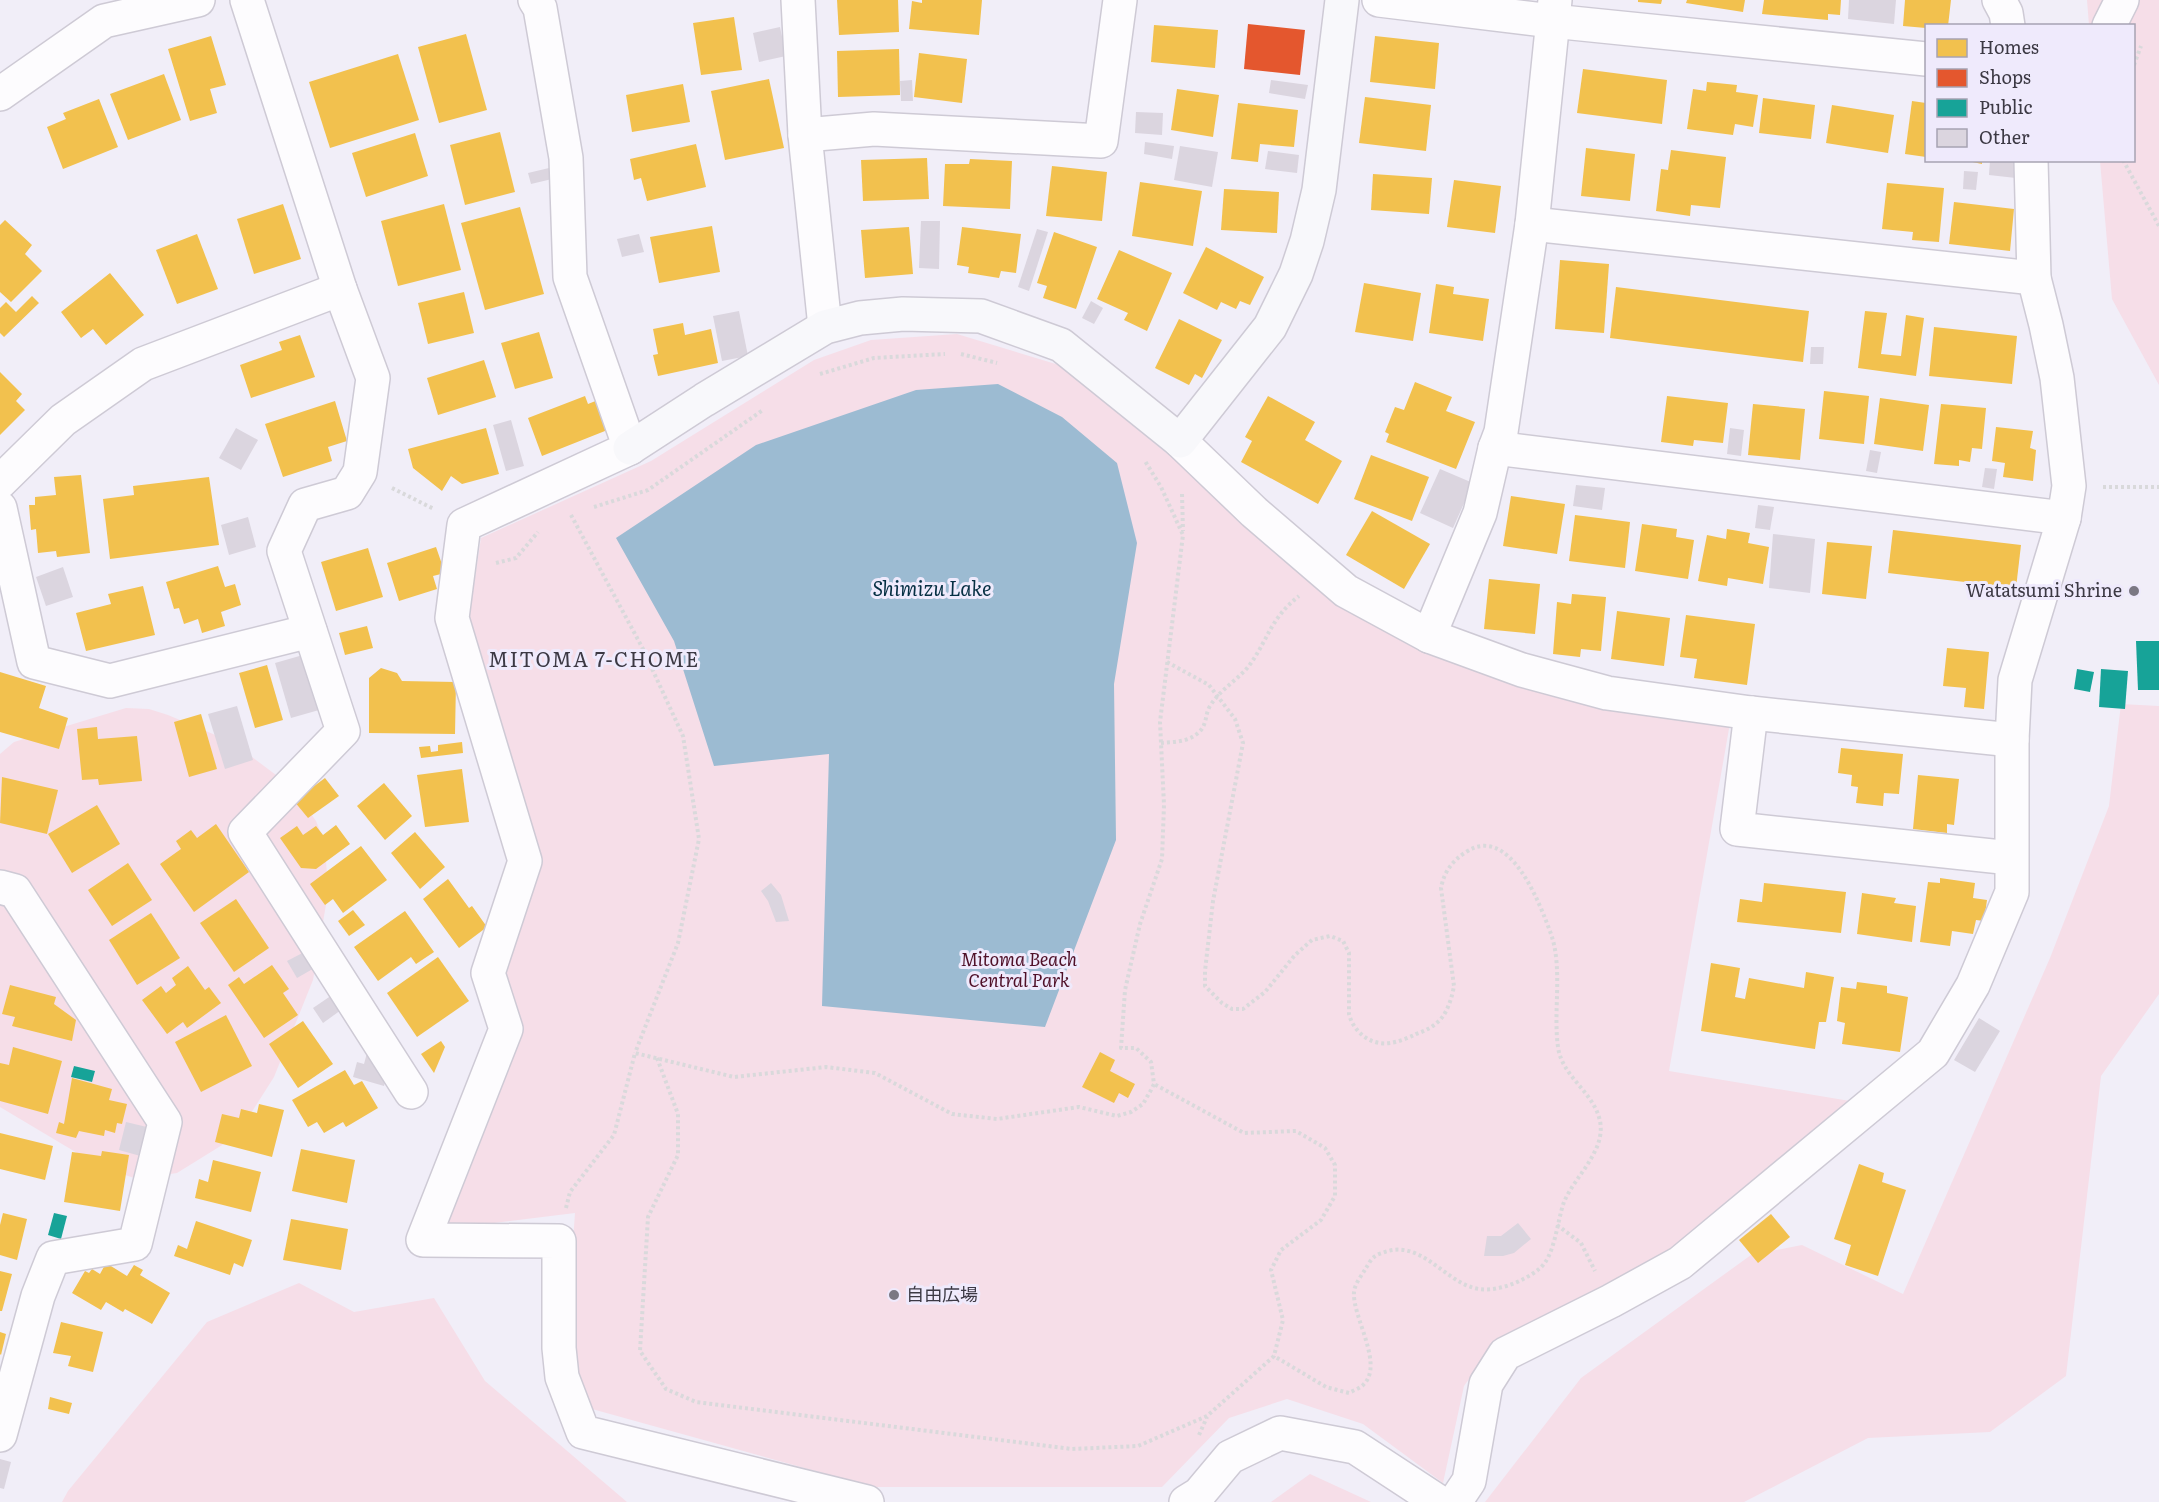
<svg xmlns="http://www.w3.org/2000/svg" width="2159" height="1502" font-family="Literata,'Noto Sans JP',serif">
  <rect width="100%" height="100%" fill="#f1eef8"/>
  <g fill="#f6dee8">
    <path d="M2087 0H2159V385L2112 299 2100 161 2134 160V26L2089 25Z"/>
    <path d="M957 334 1059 365 1352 605 1730 723 1669 1071 1856 1102 1673 1254 1489 1351 1464 1386 1443 1483 1363 1424 1287 1399 1229 1418 1162 1487H873L592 1409 565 1353 575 1213 430 1231 516 1031 495 987 535 872 468 623 481 538 651 461 814 360 871 340Z"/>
    <path d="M2121 704 2159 706V994L2101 1076 2066 1376 1990 1432 1868 1438 1744 1502H1485L1581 1378 1751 1255 1802 1245 1903 1294 2050 958 2109 806Z"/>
    <path d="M126 708 149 709 168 715 213 734 248 754 292 787 316 821 325 843 328 893 313 980 274 1077 253 1110 227 1142 177 1173 137 1179 99 1166 0 1107V754L14 742Z"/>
    <path d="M299 1283 354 1312 434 1298 485 1381 627 1502H62L68 1491 207 1322Z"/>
    <path d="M1310 1474 1371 1502H1271Z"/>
  </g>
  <path fill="#9cbbd2" d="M998 384 1062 417 1117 463 1137 543 1114 684 1116 840 1045 1027 822 1006 829 754 714 766 674 641 616 538 756 445 916 390Z"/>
  <g fill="#f2c14e">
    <path d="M837 0H898L899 32 839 35Z"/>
    <path d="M922 0H982L979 35 909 29 912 1 922 3Z"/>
    <path d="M1638 0H1662L1661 4 1638 2Z"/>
    <path d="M1687 0H1745L1743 12 1686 3Z"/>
    <path d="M1764 0H1841L1840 15 1828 14V20L1762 14Z"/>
    <path d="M1905 0H1951L1948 26H1926V28L1903 26Z"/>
    <path d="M734 17 742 70 701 75 693 23Z"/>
    <path d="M1154 25 1218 30 1215 68 1151 62Z"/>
    <path d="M466 34 487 110 439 123 418 47Z"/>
    <path d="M211 36 226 85 210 89 217 113 190 121 168 49Z"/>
    <path d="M1375 36 1439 43 1435 89 1370 82Z"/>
    <path d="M899 49 900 95 838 97 837 51Z"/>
    <path d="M919 53 967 59 962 103 914 97Z"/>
    <path d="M398 54 419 120 330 148 309 82Z"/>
    <path d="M1583 69 1667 80 1662 124 1577 113Z"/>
    <path d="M164 74 181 120 128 140 110 94Z"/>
    <path d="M769 79 784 148 725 160 711 91Z"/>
    <path d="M1707 82 1737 85 1736 92 1758 95 1753 127 1735 124 1733 135 1687 129 1693 89 1706 91Z"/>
    <path d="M683 84 690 122 632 132 626 95Z"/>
    <path d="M1177 89 1219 95 1213 137 1171 130Z"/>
    <path d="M1365 97 1431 105 1426 151 1359 143Z"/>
    <path d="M1763 98 1815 105 1811 139 1759 133Z"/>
    <path d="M99 99 118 147 63 169 47 127 66 119 63 113Z"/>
    <path d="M1912 101 1926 103V157L1905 154Z"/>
    <path d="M1238 103 1298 110 1294 147 1260 144 1258 162 1231 159Z"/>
    <path d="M1832 105 1894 115 1888 153 1826 143Z"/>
    <path d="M500 132 515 192 465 205 450 145Z"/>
    <path d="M415 133 428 176 366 197 352 153Z"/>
    <path d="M696 144 706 187 647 201 641 178 634 180 630 159Z"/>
    <path d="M1586 148 1635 154 1630 201 1581 196Z"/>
    <path d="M1671 150 1726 157 1720 208 1691 205 1690 216 1656 211 1661 169 1668 170Z"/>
    <path d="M927 158 929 199 863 201 861 160Z"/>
    <path d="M970 159 1012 161 1010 209 943 206 945 164H969Z"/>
    <path d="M1963 160H1982V164Z"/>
    <path d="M1052 166 1107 172 1102 221 1046 216Z"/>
    <path d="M1373 174 1432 178 1429 214 1371 210Z"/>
    <path d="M1454 180 1501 186 1495 233 1447 227Z"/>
    <path d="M1140 182 1202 191 1193 246 1132 236Z"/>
    <path d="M1887 183 1944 188 1939 242 1912 240 1913 232 1882 229Z"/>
    <path d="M1224 189 1279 192 1277 233 1221 230Z"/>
    <path d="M1954 202 2014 209 2010 251 1949 244Z"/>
    <path d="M283 204 301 259 254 274 237 219Z"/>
    <path d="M444 204 461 270 398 286 381 221Z"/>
    <path d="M520 207 544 294 485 310 461 223Z"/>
    <path d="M5 220 32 245 25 254 42 271 11 302 0 292V225Z"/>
    <path d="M712 226 720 272 659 283 650 237Z"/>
    <path d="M909 227 913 274 865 278 861 230Z"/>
    <path d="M962 227 1021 234 1016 273 1001 271 999 278 968 273 969 267 957 265Z"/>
    <path d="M1054 232 1097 247 1076 309 1043 298 1047 286 1037 283Z"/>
    <path d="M197 234 218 289 177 304 156 250Z"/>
    <path d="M1206 247 1264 277 1250 305 1240 301 1236 309 1221 302 1217 310 1183 293Z"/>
    <path d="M1119 250 1172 273 1147 331 1124 320 1128 313 1097 299Z"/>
    <path d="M1560 260 1609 264 1604 333 1555 329Z"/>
    <path d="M110 273 144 315 106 345 93 329 81 338 61 312Z"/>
    <path d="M1364 283 1421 293 1413 341 1355 332Z"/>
    <path d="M1436 284 1454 287 1453 294 1489 299 1483 341 1429 333Z"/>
    <path d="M1616 287 1809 311 1803 362 1610 338Z"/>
    <path d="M464 292 474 333 428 344 418 303Z"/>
    <path d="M32 296 39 303 4 337 0 333V308L6 302 16 312Z"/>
    <path d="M1865 311 1887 313 1881 354 1901 356 1906 315 1924 318 1916 376 1858 368Z"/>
    <path d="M1179 319 1222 340 1202 378 1195 374 1189 385 1155 368Z"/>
    <path d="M683 323 685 335 711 329 718 363 658 376 653 355 658 354 653 329Z"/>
    <path d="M1934 327 2017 336 2012 384 1929 376Z"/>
    <path d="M539 332 553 378 515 389 501 343Z"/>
    <path d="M300 335 315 377 251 398 240 365 282 350 279 342Z"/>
    <path d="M484 360 496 397 438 415 427 378Z"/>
    <path d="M0 372 22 394 16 401 25 410 0 435Z"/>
    <path d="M1415 382 1452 397 1446 411 1475 422 1456 469 1386 442 1389 434 1385 432 1395 407 1404 410Z"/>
    <path d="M1824 391 1869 396 1864 444 1819 439Z"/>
    <path d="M585 396 588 404 598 400 610 429 542 456 528 418Z"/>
    <path d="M1268 396 1315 422 1305 440 1342 461 1318 504 1241 462 1252 441 1245 437Z"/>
    <path d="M1667 396 1728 403 1723 443 1694 440 1693 446 1661 442Z"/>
    <path d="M1880 398 1929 405 1923 451 1874 444Z"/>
    <path d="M335 401 347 441 328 447 332 461 283 477 265 424Z"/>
    <path d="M1753 404 1805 409 1800 460 1748 455Z"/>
    <path d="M1941 404 1986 408 1982 449 1972 448 1970 462 1959 460V466L1934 464Z"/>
    <path d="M1996 427 2033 431 2030 448 2036 450 2033 481 2003 477 2005 463 1992 461Z"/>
    <path d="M486 428 499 474 462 484 451 476 442 491 413 468 408 449Z"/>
    <path d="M1371 455 1429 477 1412 521 1354 499Z"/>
    <path d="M81 475 90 553 57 557 56 551 38 553 36 529 31 530 29 505H35V497L56 495 54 477Z"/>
    <path d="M209 477 219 545 110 559 103 499 134 495 133 486Z"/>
    <path d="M1511 496 1565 504 1557 554 1503 546Z"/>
    <path d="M1372 511 1430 544 1404 589 1346 555Z"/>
    <path d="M1575 515 1630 522 1625 568 1569 561Z"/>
    <path d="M1642 524 1677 529 1676 537 1694 540 1688 579 1635 571Z"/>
    <path d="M1727 529 1750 533 1748 543 1769 547 1763 584 1728 578 1727 586 1698 581 1707 535 1726 539Z"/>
    <path d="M1893 530 2021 545 2016 588 1888 573Z"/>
    <path d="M1827 542 1872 546 1866 599 1822 594Z"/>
    <path d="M436 547 445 573 433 576 437 589 399 601 387 563Z"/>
    <path d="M368 548 383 597 336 611 321 562Z"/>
    <path d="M218 566 225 587 235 584 241 605 221 612 225 626 202 633 198 619 184 624 179 608 174 609 166 582Z"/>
    <path d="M1489 579 1540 584 1535 634 1484 629Z"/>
    <path d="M143 586 155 635 86 651 76 613 111 604 108 594Z"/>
    <path d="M1572 594 1606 597 1601 651 1581 649 1580 657 1553 654 1557 602 1571 604Z"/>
    <path d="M1617 611 1670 618 1664 666 1611 659Z"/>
    <path d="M1686 615 1755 624 1747 685 1694 678 1697 659 1680 657Z"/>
    <path d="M367 626 373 648 345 655 339 633Z"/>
    <path d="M1947 648 1989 652 1984 709 1964 707 1966 688 1943 686Z"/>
    <path d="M267 665 283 720 255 728 239 673Z"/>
    <path d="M381 668 397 673 402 681 456 682 455 734 369 733V678Z"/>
    <path d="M0 672 46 686 39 708 68 718 59 749 0 732Z"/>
    <path d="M201 714 217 769 189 777 174 722Z"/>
    <path d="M97 727 98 739 137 736 142 781 99 785 98 779 82 780 77 729Z"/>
    <path d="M462 742 463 753 421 758 419 747 430 746 431 752 438 751V745Z"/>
    <path d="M1841 748 1903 754 1899 794 1884 793 1883 806 1856 803 1858 787 1851 786 1852 775 1838 773Z"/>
    <path d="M462 769 469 822 425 827 417 775Z"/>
    <path d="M1918 775 1959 779 1954 825 1947 824V833L1913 829Z"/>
    <path d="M2 777 58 790 47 834 0 823Z"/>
    <path d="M325 778 339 796 308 818 294 801Z"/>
    <path d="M384 783 412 816 385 840 357 806Z"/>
    <path d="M97 805 120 844 72 873 48 834Z"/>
    <path d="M216 824 249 872 194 912 160 864 181 849 176 841 191 830 197 838Z"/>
    <path d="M336 825 350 844 316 869 301 868 280 838 297 826 303 835 316 826 323 835Z"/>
    <path d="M415 832 445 867 420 889 391 853Z"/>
    <path d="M361 846 387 880 343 913 333 899 325 905 310 884Z"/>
    <path d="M128 863 152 900 112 926 88 890Z"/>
    <path d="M1940 878 1975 883 1973 898 1987 900 1984 921 1976 920 1973 934 1952 931 1950 946 1920 942 1928 882 1940 883Z"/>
    <path d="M448 879 469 908 472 906 487 927 459 948 423 899Z"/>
    <path d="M1764 883 1846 892 1841 933 1737 922 1740 899 1762 902Z"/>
    <path d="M1862 893 1896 898 1894 903 1916 906 1912 942 1857 934Z"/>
    <path d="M236 899 269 948 234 972 200 923Z"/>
    <path d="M353 910 365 925 349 936 338 921Z"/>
    <path d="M405 911 434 952 416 964 411 957 378 981 354 947Z"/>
    <path d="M151 913 180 958 137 985 109 940Z"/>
    <path d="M438 957 469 1001 417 1037 387 993Z"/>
    <path d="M1711 963 1740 968 1735 997 1745 999 1749 978 1804 988 1806 972 1834 977 1826 1022H1819L1815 1049 1701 1031Z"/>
    <path d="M272 965 289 989 283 993 298 1015 264 1038 228 985 239 977 244 984Z"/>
    <path d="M188 966 205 990 209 987 221 1003 187 1028 183 1022 167 1034 142 1000 161 986 166 993 176 985 172 978Z"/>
    <path d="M1857 982 1887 986V993L1908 997 1900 1052 1842 1044 1845 1023 1837 1021 1841 987 1856 989Z"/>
    <path d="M10 985 56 997 54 1004 76 1020 72 1041 12 1026 15 1017 2 1014Z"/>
    <path d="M226 1015 252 1066 201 1092 175 1042Z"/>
    <path d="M303 1021 333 1064 298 1088 269 1044Z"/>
    <path d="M441 1041 445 1047 434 1073 421 1054Z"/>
    <path d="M13 1047 62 1061 48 1114 0 1101V1063L9 1065Z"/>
    <path d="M1100 1052 1115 1060 1110 1071 1135 1084 1128 1098 1119 1093 1114 1103 1082 1087Z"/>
    <path d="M345 1070 354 1085 362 1081 378 1108 346 1127 343 1122 324 1133 317 1122 308 1127 292 1100Z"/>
    <path d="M72 1078 112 1089 109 1100 127 1104 122 1124 117 1123 115 1133 105 1130 104 1136 79 1131 76 1138 56 1133 59 1122 64 1124Z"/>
    <path d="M259 1104 284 1110 272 1157 215 1142 222 1114 239 1118 241 1109 257 1113Z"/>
    <path d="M0 1133 53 1146 45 1180 0 1169Z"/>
    <path d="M301 1149 355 1160 347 1203 292 1191Z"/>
    <path d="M102 1151 129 1155 120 1211 64 1202 72 1152 101 1156Z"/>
    <path d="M213 1160 261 1172 251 1212 195 1198 199 1179 208 1182Z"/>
    <path d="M1859 1164 1884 1173 1882 1182 1906 1190 1878 1276 1845 1265 1851 1245 1834 1239Z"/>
    <path d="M3 1213 27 1219 17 1260 0 1255V1225Z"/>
    <path d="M1771 1214 1790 1237 1758 1263 1739 1240Z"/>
    <path d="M291 1219 348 1229 341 1270 283 1260Z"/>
    <path d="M196 1221 252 1240 243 1267 234 1263 230 1275 174 1256 178 1245 187 1249Z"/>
    <path d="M106 1263 127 1276 134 1265 143 1270 140 1275 170 1293 152 1324 125 1309 123 1312 106 1302 101 1310 72 1293 85 1271 89 1273 92 1269 100 1274Z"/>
    <path d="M0 1271 12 1274 2 1311H0Z"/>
    <path d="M61 1322 103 1332 93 1372 68 1366 71 1356 53 1353Z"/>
    <path d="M0 1332 6 1334 1 1355 0 1354Z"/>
    <path d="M50 1397 72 1403 69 1414 48 1409Z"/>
  </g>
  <path fill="#e4572e" d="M1248 24 1305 30 1300 75 1244 69Z"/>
  <g fill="#17a398">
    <path d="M2136 641H2159V690H2138Z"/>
    <path d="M2077 669 2094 672 2090 692 2074 689Z"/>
    <path d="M2101 669 2128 671 2125 709 2099 707Z"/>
    <path d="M74 1066 95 1071 92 1082 71 1077Z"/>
    <path d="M54 1213 67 1216 61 1239 48 1235Z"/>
  </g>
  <g fill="#dbd5df">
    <path d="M1849 0H1896L1894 24 1848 19Z"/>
    <path d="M780 27 786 56 759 62 753 33Z"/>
    <path d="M912 80 913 101H901L900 81Z"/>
    <path d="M1271 80 1308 85 1305 99 1269 93Z"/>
    <path d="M1136 112 1163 113 1162 135 1135 133Z"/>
    <path d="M1145 142 1174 146 1172 159 1144 154Z"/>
    <path d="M1180 146 1218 152 1212 187 1174 180Z"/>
    <path d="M1268 151 1299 155 1297 173 1265 169Z"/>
    <path d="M1990 160H2027L2025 179 1989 175Z"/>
    <path d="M549 168 552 179 531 184 528 173Z"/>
    <path d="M1964 171 1978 172 1976 190 1963 189Z"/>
    <path d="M921 221H940L939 269 919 268Z"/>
    <path d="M1037 229 1048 232 1029 291 1018 287Z"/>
    <path d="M639 234 644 252 622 257 617 239Z"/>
    <path d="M1091 301 1103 308 1094 324 1082 318Z"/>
    <path d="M739 311 748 356 722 361 713 316Z"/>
    <path d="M1811 347H1824L1823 364H1810Z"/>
    <path d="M511 420 524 466 506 471 493 425Z"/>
    <path d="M236 428 258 440 241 470 219 458Z"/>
    <path d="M1730 428 1744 430 1741 456 1727 454Z"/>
    <path d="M1870 450 1881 452 1877 473 1866 471Z"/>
    <path d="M1985 468 1997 469 1994 489 1982 487Z"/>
    <path d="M1440 469 1473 483 1453 528 1420 513Z"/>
    <path d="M1576 485 1605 488 1602 510 1573 506Z"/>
    <path d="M1758 505 1774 507 1770 530 1755 528Z"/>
    <path d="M248 517 256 547 229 555 221 525Z"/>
    <path d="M1773 534 1815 539 1810 593 1769 588Z"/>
    <path d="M63 567 73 597 46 606 36 577Z"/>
    <path d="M303 655 319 710 291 718 275 663Z"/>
    <path d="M237 706 253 760 225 769 208 714Z"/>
    <path d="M771 883 781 895 789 921 776 922 768 901 761 891Z"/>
    <path d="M314 947 323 963 297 978 287 961Z"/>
    <path d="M338 991 348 1005 323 1023 313 1008Z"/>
    <path d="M1979 1018 2000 1031 1975 1072 1954 1060Z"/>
    <path d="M367 1053 388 1070 384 1086 353 1077 357 1062 364 1064Z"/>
    <path d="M126 1122 151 1128 144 1157 119 1150Z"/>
    <path d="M1518 1223 1531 1239 1514 1253 1503 1256H1484L1487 1236H1501Z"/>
    <path d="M0 1459 11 1462 4 1489 0 1488Z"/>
  </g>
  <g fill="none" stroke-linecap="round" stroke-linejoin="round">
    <defs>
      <g id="street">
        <path d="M247 0 340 289 373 378 360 472 347 493 305 505 284 551 343 731 245 832 411 1092"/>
        <path d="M535 0 540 8 566 158 570 277 630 448 464 525 452 618 525 861 488 973 506 1029 423 1240 559 1241V1348L562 1377 583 1432 867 1502"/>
        <path d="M798 0 805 135 825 327"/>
        <path d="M1379 0 1552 21 1926 59"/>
        <path d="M1999 0 2006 13 2008 26"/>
        <path d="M2109 26 2122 0"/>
        <path d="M0 94 104 21 198 0"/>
        <path d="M805 135 874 129 1101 141 1120 0"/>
        <path d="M1532 224 2034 278"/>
        <path d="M1180 441 1254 512 1346 591 1429 636 1522 670 1607 693 1751 713 2012 740"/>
        <path d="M1495 448 2064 518"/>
        <path d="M0 482 63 420 143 364 340 289"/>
        <path d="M0 508 34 662 110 681 310 631"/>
        <path d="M1429 636 1480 513 1495 448 1501 432 1532 224 1555 0"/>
        <path d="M1751 713 1737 829 2011 858"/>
        <path d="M0 887 15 891 165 1122 135 1244 53 1258 38 1296 0 1435"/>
        <path d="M1186 1502 1199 1494 1230 1457 1280 1433 1355 1447 1439 1502"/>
        <path d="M1455 1502 1469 1481 1486 1384 1505 1354 1611 1301 1680 1263 1933 1053 1973 985 2012 892V740L2015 680 2064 518 2069 486 2057 378 2046 325 2034 278 2031 160"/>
      </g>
      <path id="secondary" d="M630 448 704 400 825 327 860 318 903 314 981 316 1061 345 1180 441 1270 327 1296 274 1307 241 1319 190 1342 0"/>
    </defs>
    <use href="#street" stroke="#cecad5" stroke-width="36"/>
    <use href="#secondary" stroke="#cecad5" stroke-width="36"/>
    <g stroke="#d9d9db" stroke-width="4" stroke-dasharray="3 3" stroke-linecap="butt">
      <path d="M2134 65 2141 46"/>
      <path d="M2123 160 2159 226"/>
      <path d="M961 354 997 363"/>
      <path d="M820 374 874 358 945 354"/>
      <path d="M2103 487H2159"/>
      <path d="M392 488 434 509"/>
      <path d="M1182 494 1183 531"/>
      <path d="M594 507 648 490 763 410"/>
      <path d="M571 515 643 649 683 736 699 839 678 943 635 1053"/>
      <path d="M496 563 516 558 538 532"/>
      <path d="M1167 662 1209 685 1235 719 1243 743 1213 901 1205 971V986L1222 1003 1232 1009H1243L1265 992 1295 955 1312 940 1330 936 1343 941 1349 953V1014C1353 1031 1370 1046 1390 1043 1398 1042 1408 1038 1416 1034 1425 1031 1433 1027 1440 1020 1448 1011 1452 997 1454 986L1441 888C1444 872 1452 861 1466 852 1510 823 1540 904 1551 934 1563 968 1553 1012 1558 1047 1562 1077 1594 1092 1600 1121 1606 1151 1575 1176 1564 1202 1557 1221 1555 1257 1539 1269 1523 1282 1492 1295 1471 1287 1441 1277 1418 1238 1382 1253 1379 1254 1376 1255 1374 1257 1371 1259 1368 1265 1366 1268 1362 1275 1355 1283 1354 1292 1352 1316 1384 1364 1364 1384 1361 1388 1354 1390 1349 1393L1326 1387 1274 1356"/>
      <path d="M1161 743C1174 742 1190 742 1200 731 1207 724 1205 714 1210 706 1221 688 1240 679 1251 663 1269 637 1271 618 1299 596"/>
      <path d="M657 1058 678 1114V1155L648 1217 640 1351 666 1389 696 1402 1072 1449 1138 1446 1207 1416 1274 1356 1283 1320 1271 1270 1281 1250 1321 1220 1335 1196V1165L1325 1148 1296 1131 1244 1133 1154 1084"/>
      <path d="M566 1208 570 1192 614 1135 635 1053 734 1077 826 1067 875 1073 952 1114 997 1119 1079 1107 1117 1116 1131 1112 1143 1104 1151 1090 1154 1084 1151 1062 1136 1048H1121L1125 990 1140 924 1162 859 1164 805 1160 722 1183 535 1161 487 1145 461"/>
      <path d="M1557 1225 1581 1243 1595 1271"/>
      <path d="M1199 1435 1207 1417"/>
    </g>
    <use href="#street" stroke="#fdfcfe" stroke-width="33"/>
    <use href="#secondary" stroke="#f8f8fb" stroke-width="33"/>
  </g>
  <g fill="#7b7883" stroke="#efeafc" stroke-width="2">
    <circle cx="2134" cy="591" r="6"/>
    <circle cx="894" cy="1295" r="6"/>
  </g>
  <g text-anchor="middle" stroke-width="6" stroke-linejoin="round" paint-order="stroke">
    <g font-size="18" fill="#3c3944" stroke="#efeafc" text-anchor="end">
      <text x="2122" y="597">Watatsumi Shrine</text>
      <text x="906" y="1301" text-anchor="start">自由広場</text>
    </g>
    <g font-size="18" font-style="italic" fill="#4f1028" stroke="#efeafc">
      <text x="1019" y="966">Mitoma Beach<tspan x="1019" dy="21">Central Park</tspan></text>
    </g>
    <g font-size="20" font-style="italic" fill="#062f43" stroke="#efeafc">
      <text x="932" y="596">Shimizu Lake</text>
    </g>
    <g font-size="20" letter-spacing="1.5" fill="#3c3944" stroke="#efeafc">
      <text x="594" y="667">MITOMA 7-CHOME</text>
    </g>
  </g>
  <rect x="1925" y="24" width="210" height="138" fill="#efeafc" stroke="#a7a3b2" stroke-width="1.5"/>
  <rect x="1937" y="39" width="30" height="18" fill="#f2c14e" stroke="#a7a3b2" stroke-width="1.5"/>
  <text x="1979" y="54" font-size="18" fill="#3c3944">Homes</text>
  <rect x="1937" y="69" width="30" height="18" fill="#e4572e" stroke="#a7a3b2" stroke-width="1.5"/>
  <text x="1979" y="84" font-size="18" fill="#3c3944">Shops</text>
  <rect x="1937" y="99" width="30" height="18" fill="#17a398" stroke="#a7a3b2" stroke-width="1.5"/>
  <text x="1979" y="114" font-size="18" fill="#3c3944">Public</text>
  <rect x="1937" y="129" width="30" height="18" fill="#dbd5df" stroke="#a7a3b2" stroke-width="1.5"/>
  <text x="1979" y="144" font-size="18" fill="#3c3944">Other</text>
</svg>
